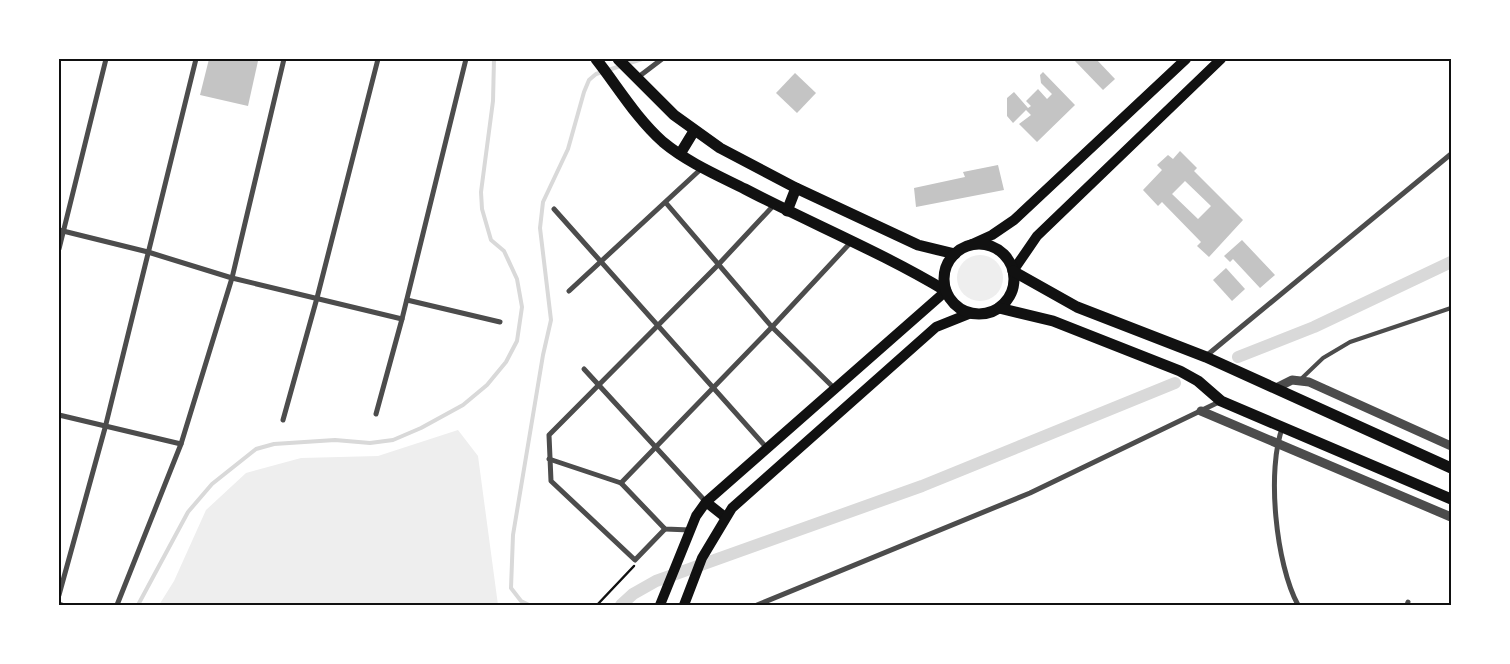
<svg xmlns="http://www.w3.org/2000/svg" width="1510" height="664" font-family="'Noto Serif',serif">
  <rect width="100%" height="100%" fill="#fff"/>
  <g fill="#eee">
    <circle cx="980" cy="278" r="23"/>
    <path d="M458 430 478 456 498 605H159L174 581 206 510 246 473 301 458 378 456Z"/>
  </g>
  <g fill="none" stroke-linecap="round" stroke-linejoin="round">
    <g stroke="#d9d9d9" stroke-width="4">
      <path d="M138 605 188 512 212 484 256 449 274 444 335 440 370 443 393 440 421 428 463 405 487 385 506 362 517 341 522 307 517 279 504 251 491 240 482 209 481 192 493 101 494 59"/>
      <path d="M529 605 521 601 511 588 513 535 543 355 551 320 540 228 543 202 568 149 584 92 589 80 596 74 642 59"/>
    </g>
    <g stroke="#d9d9d9" stroke-width="12">
      <path d="M1238 357 1314 327 1451 262"/>
      <path d="M621 605 633 594 656 581 922 486 1175 383"/>
    </g>
  </g>
  <g fill="#c4c4c4" fill-rule="evenodd">
    <path d="M209 59 258 61 248 106 200 95Z"/>
    <path d="M1075 59H1096L1115 79 1103 90 1074 60Z"/>
    <path d="M1043 72 1075 105 1037 142 1019 124 1031 115 1026 110 1013 123 1007 116V98L1014 92 1028 108 1031 106 1026 101 1038 89 1047 99 1052 94 1041 83 1040 75Z"/>
    <path d="M795 73 816 93 797 113 776 93Z"/>
    <path d="M1180 151 1197 168 1194 171 1243 220 1209 257 1197 246 1201 242 1162 202 1158 206 1143 190 1162 170 1157 165 1168 155 1173 159ZM1185 181 1211 206 1198 219 1172 194Z"/>
    <path d="M998 165 1004 190 916 207 914 188 965 177 963 172Z"/>
    <path d="M1242 240 1275 275 1260 288 1233 259 1230 262 1224 256Z"/>
    <path d="M1226 268 1245 289 1232 301 1213 280Z"/>
  </g>
  <g fill="none" stroke-linecap="round" stroke-linejoin="round">
    <path stroke="#111" stroke-width="2.5" d="M597 605 634 566"/>
    <path stroke="#4c4c4c" stroke-width="4" d="M1300 380 1323 358 1350 342 1451 308"/>
    <g stroke="#4c4c4c" stroke-width="5">
      <path d="M637 78 662 59"/>
      <path d="M666 203 772 327 835 389"/>
      <path d="M554 209 767 448"/>
      <path d="M59 230 148 252 232 278 402 319"/>
      <path d="M59 249 106 59"/>
      <path d="M569 291 702 168"/>
      <path d="M407 300 500 322"/>
      <path d="M1206 356 1451 154"/>
      <path d="M584 369 706 502"/>
      <path d="M376 414 402 319 466 59"/>
      <path d="M59 415 181 444"/>
      <path d="M283 420 317 298 378 59"/>
      <path d="M1283 426C1266 469 1276 565 1298 605"/>
      <path d="M549 459 621 483 665 529 690 530"/>
      <path d="M621 483 772 327 852 241"/>
      <path d="M665 529 635 560 551 481 549 435 717 266 774 205"/>
      <path d="M59 595 105 428 196 59"/>
      <path d="M59 604 62 605"/>
      <path d="M117 605 181 444 232 278 284 59"/>
      <path d="M757 605 1030 493 1221 401"/>
      <path d="M1407 605 1408 602"/>
    </g>
    <g stroke="#4c4c4c" stroke-width="9">
      <path d="M1276 388 1292 380 1309 382 1451 446"/>
      <path d="M1201 411 1451 517"/>
    </g>
    <g stroke="#111" stroke-width="10">
      <path d="M970 245 992 235 1014 220 1186 59"/>
      <path d="M1013 271 1037 236 1221 59"/>
      <path d="M706 502 725 517"/>
      <path d="M660 605 696 516 706 502 946 291"/>
      <path d="M684 605 702 558 732 508 936 327 971 313"/>
    </g>
    <g stroke="#111" stroke-width="11">
      <path d="M596 59C618 87 636 118 663 142 687 162 717 175 745 189 812 224 881 252 946 291"/>
      <path d="M618 59 674 115 720 148 796 188 918 245 955 254"/>
      <path d="M680 154 694 131"/>
      <path d="M787 211 796 188"/>
      <circle cx="979" cy="279" r="35"/>
      <path d="M1013 271 1077 307 1206 357 1451 468"/>
      <path d="M999 308 1053 321 1180 371 1198 381 1221 401 1451 499"/>
    </g>
  </g>
  <rect width="1510" height="664" fill="none" stroke="#ffffff" stroke-width="120"/>
  <rect x="60" y="60" width="1390" height="544" fill="none" stroke="#111" stroke-width="2"/>
</svg>
